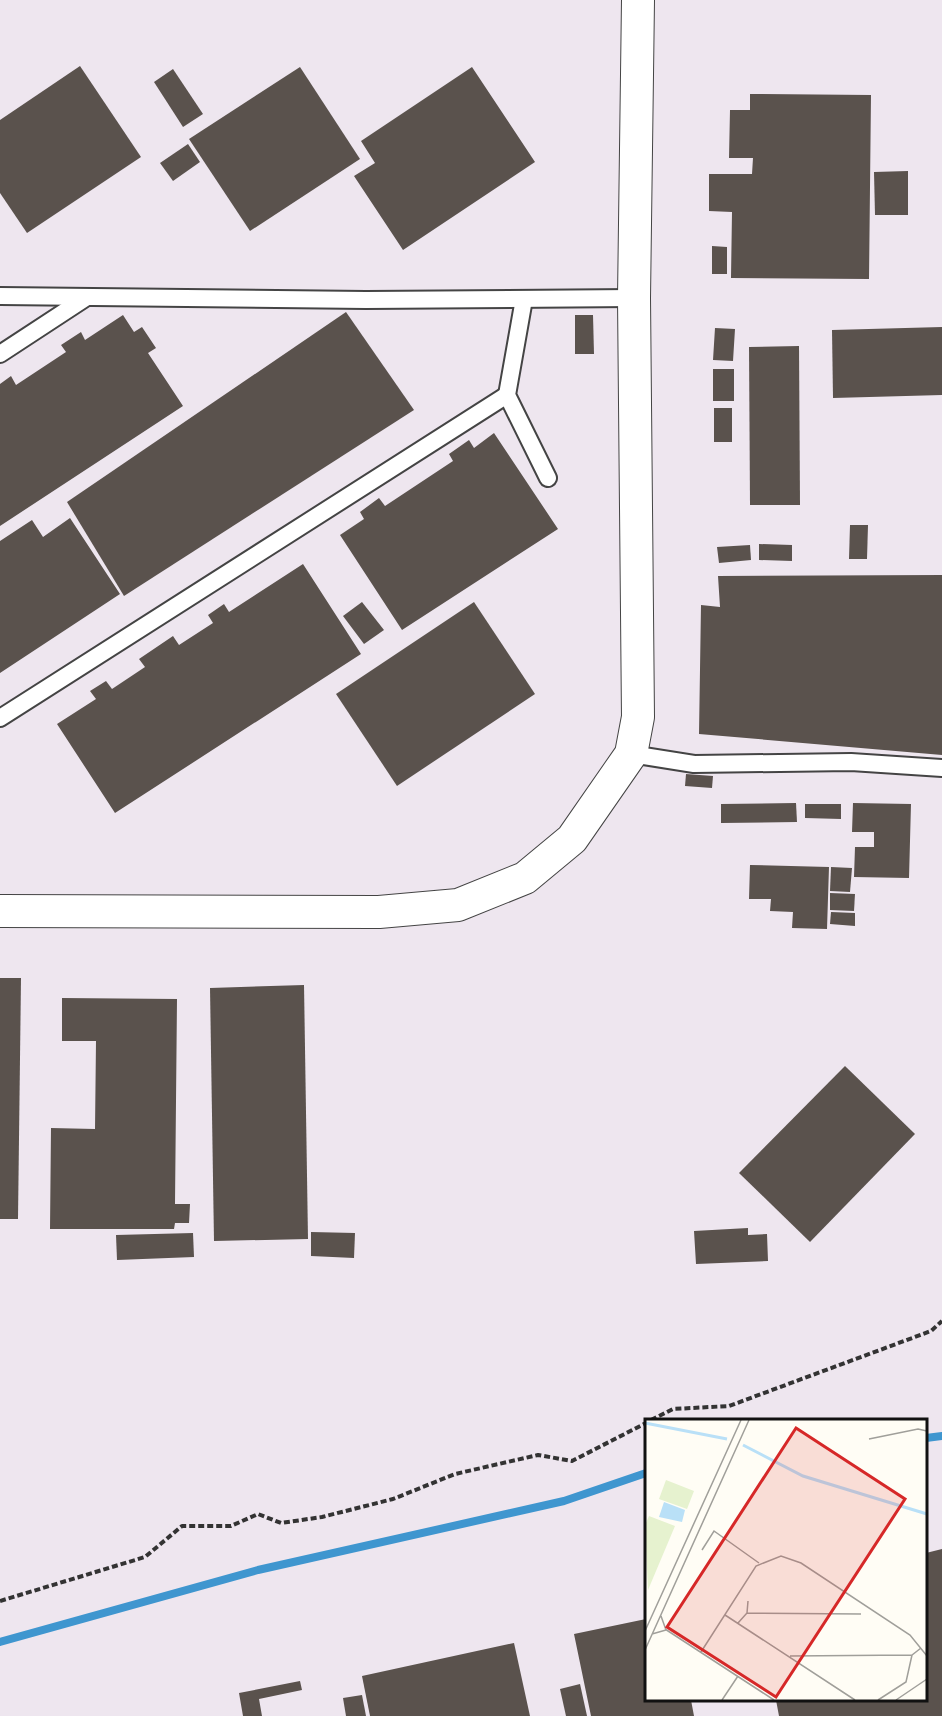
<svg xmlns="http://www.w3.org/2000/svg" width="942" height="1716" font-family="Spectral,serif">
  <rect width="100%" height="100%" fill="#fffdf5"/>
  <path fill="#eee6ef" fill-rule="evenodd" d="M0 0H942V1716H0ZM646 1420H926V1700H646Z"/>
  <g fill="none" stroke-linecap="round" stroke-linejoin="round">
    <g stroke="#3f96cf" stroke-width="8">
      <path d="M926 1438 942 1436"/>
      <path d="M0 1642 258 1570 564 1501 646 1473"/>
    </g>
  </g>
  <g fill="#5a524d">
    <path d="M80 66 141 157 27 233 0 193V120Z"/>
    <path d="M300 67 360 159 250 231 189 139Z"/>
    <path d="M472 67 535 162 403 250 354 176 375 163 361 141Z"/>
    <path d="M173 69 203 114 183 127 154 82Z"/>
    <path d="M750 94 871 95 869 279 731 278 732 212 709 211V174H752L753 158H729L730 110H750Z"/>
    <path d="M188 144 200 162 173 181 160 163Z"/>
    <path d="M908 171V215H875L874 172Z"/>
    <path d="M712 246 727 247V274H712Z"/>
    <path d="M346 312 414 410 124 596 67 502Z"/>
    <path d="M123 315 134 332 142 327 156 348 148 353 183 406 0 526V384L11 376 16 385 66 352 61 345 81 332 85 340Z"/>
    <path d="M575 315H593L594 354H575Z"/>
    <path d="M942 327V395L833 398 832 330Z"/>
    <path d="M715 328 735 329 733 361 713 360Z"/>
    <path d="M799 346 800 505H750L749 347Z"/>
    <rect x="713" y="369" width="21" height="32"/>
    <rect x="714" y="408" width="18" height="34"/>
    <path d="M494 433 558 529 402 630 340 535 364 519 360 512 379 498 385 506 453 461 449 454 469 440 474 448Z"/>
    <path d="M70 518 120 594 0 673V541L32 520 43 537Z"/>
    <path d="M850 525H868L867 559H849Z"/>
    <path d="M759 544 792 545V561L759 560Z"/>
    <path d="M750 545 751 560 719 563 717 547Z"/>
    <path d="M303 564 361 654 115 813 57 724 96 699 90 691 106 681 112 689 145 667 139 659 173 636 179 645 213 623 208 615 224 604 229 612Z"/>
    <path d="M942 575V755L699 734 701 605 720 607 718 576Z"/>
    <path d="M362 602 384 630 364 644 343 616Z"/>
    <path d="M474 602 535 694 397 786 336 694Z"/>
    <path d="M686 774 713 776 712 788 685 786Z"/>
    <path d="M796 803 797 822 721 823V804Z"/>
    <path d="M853 803 911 804 909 878 854 877 855 847H874V832H852Z"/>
    <path d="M805 804H841V819L805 818Z"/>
    <path d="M750 865 829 867 827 929 792 928 793 912 770 911 771 899H749Z"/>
    <path d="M831 867 852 868 850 892 830 891Z"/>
    <path d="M830 893 855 894 854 911 830 910Z"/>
    <path d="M831 912 855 913V926L830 924Z"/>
    <path d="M0 978H21L18 1219H0Z"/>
    <path d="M304 985 308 1239 214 1241 210 988Z"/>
    <path d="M62 998 177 999 175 1204H190L189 1223H175L174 1229H50L51 1128 95 1129 96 1041H62Z"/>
    <path d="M845 1066 915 1134 810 1242 739 1173Z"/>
    <path d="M748 1228V1235L767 1234 768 1261 696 1264 694 1231Z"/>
    <path d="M311 1232 355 1233 354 1258 311 1256Z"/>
    <path d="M193 1233 194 1257 117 1260 116 1235Z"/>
    <path d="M942 1549V1716H779L776 1700H926V1553Z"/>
    <path d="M646 1619V1700H691L694 1716H591L574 1634Z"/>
    <path d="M514 1643 530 1716H370L362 1676Z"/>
    <path d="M300 1681 302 1690 259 1699 262 1716H243L239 1693Z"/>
    <path d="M580 1684 587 1716H566L560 1689Z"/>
    <path d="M362 1695 366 1716H346L343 1698Z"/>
  </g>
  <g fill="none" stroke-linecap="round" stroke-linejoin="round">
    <defs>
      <g id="service">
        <path d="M0 296 366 300 634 298"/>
        <path d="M524 299 507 395 548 478"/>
        <path d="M0 354 87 297"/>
        <path d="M0 718 507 395"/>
        <path d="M631 754 694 764 851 762 942 768"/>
      </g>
      <path id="minor" d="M0 911 379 912 458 905 525 878 572 839 631 754 638 717 634 298 638 0"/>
    </defs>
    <use href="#service" stroke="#444" stroke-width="20"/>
    <use href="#minor" stroke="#444" stroke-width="34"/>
    <g stroke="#333" stroke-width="4" stroke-dasharray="6 3" stroke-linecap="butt">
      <path d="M651 1420 673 1409 729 1406 931 1331 942 1321"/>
      <path d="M0 1601 145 1557 182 1526H231L258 1514 281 1523 322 1517 393 1499 455 1474 538 1455 572 1461 646 1423"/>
    </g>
    <use href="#service" stroke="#fff" stroke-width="16"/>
    <use href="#minor" stroke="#fff" stroke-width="32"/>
  </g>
  <g transform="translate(645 1419)">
    <rect width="282" height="282" fill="#fffdf5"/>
    <path d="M21 61 49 72 42 90 14 80ZM4 97 30 107 3 171 0 106Z" fill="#e6f2cf"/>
    <path d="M19 83 40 91 37 103 14 98Z" fill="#b9e0f7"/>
    <path fill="none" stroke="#b9e0f7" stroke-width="3" d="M0 4 82 20M98 26 158 57 282 95"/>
    <path fill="none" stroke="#a09f9a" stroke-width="1.5" d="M224 20 273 10 282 12M57 131 69 112 114 144M102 194 216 195M80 196 210 281M93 204 102 194 103 182M20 210 129 281M0 212 96 1M7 215 21 211 16 197M0 231 104 1M56 233 111 147 136 137 156 144 265 216 282 237M145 237 267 236 276 229M77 281 93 257M233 281 261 263 267 236M251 281 282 260"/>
    <path fill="#d62828" fill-opacity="0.15" stroke="#d62828" stroke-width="3" d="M151 9 260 80 131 278 22 208Z"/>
    <rect width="282" height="282" fill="none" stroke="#111" stroke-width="3"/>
  </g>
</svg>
